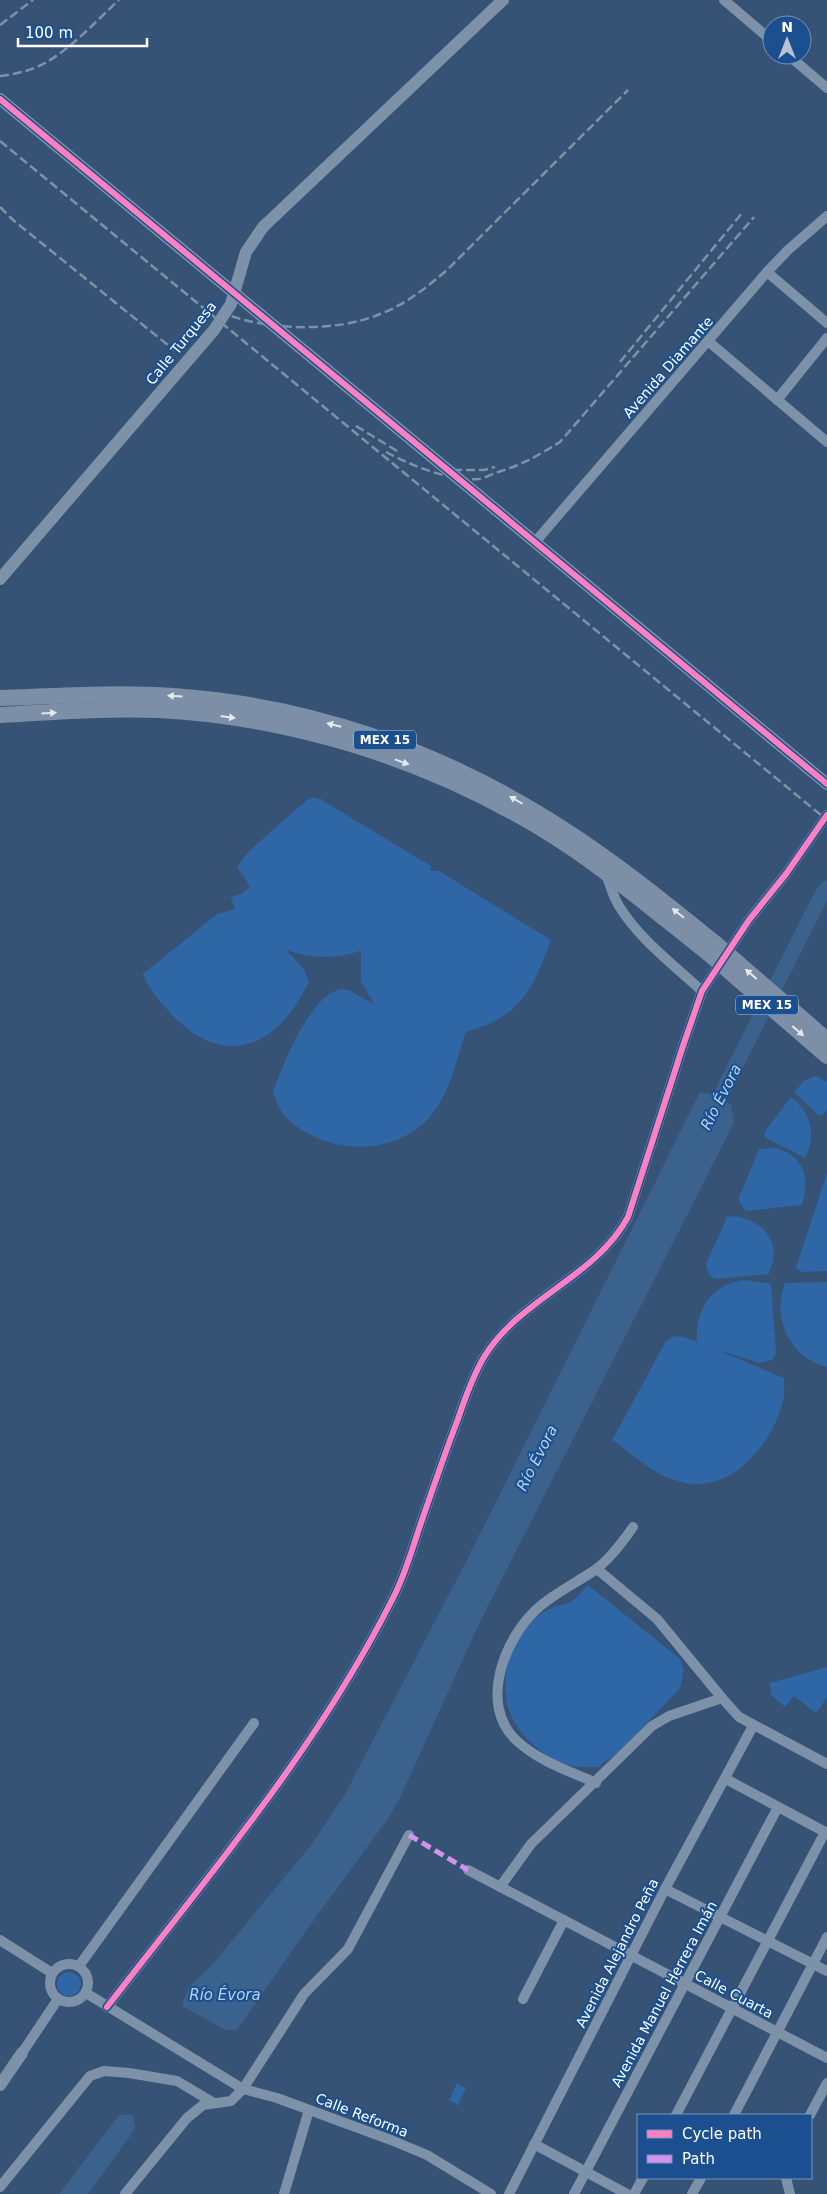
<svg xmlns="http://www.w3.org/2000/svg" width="827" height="2194" font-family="'DejaVu Sans',sans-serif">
  <rect width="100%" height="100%" fill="#365274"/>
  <g fill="#2f66a5">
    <path d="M313 797 320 799 431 866 430 871H439L551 940C532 991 521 1016 466 1032 456 1059 451 1090 433 1113 402 1153 342 1156 302 1130 294 1125 285 1118 280 1109 277 1104 275 1097 273 1092 281 1068 313 988 344 989 351 990 367 1001 375 1005L361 982V951C334 959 312 959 286 950L304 969 309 982C279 1043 230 1072 174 1017 161 1003 150 991 143 974L217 914 235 909 231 897 243 893 250 886 237 867 249 851 307 800Z"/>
    <path d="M816 1076 827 1082V1109L823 1115H818L794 1092 804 1081Z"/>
    <path d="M791 1097C811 1112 817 1135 805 1158L766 1138 764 1136 765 1131Z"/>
    <path d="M777 1148C805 1158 810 1178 802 1205L746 1211 740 1204 739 1197 759 1149Z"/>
    <path d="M827 1173V1271L801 1272 796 1267Z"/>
    <path d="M734 1216C764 1220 784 1244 768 1274L716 1279C709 1276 707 1272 706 1264L727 1217Z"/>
    <path d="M745 1280 771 1284 776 1353 772 1360 760 1363 715 1349 784 1378C784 1385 785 1394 783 1401 773 1441 737 1488 691 1484 684 1483 676 1480 669 1478 654 1474 626 1449 612 1440L666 1341C677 1332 686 1338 697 1342 695 1309 711 1284 745 1280Z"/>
    <path d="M827 1282V1367C790 1359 771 1317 785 1283Z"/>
    <path d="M588 1585 680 1659 684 1670 680 1688 624 1748 598 1767C589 1767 577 1768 568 1765 544 1758 519 1736 510 1713 501 1690 505 1656 519 1636 527 1625 540 1612 554 1607 559 1605 567 1605 572 1601 577 1597 583 1590 588 1585Z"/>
    <path d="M827 1667V1697L816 1713 794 1696 785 1707 771 1695 770 1683Z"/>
    <circle cx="69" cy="1984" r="12"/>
    <path d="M457 2083 466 2088 458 2105 449 2100Z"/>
  </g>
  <g fill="#3b618d">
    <path d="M700 1092 720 1096 731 1105 734 1123 478 1626 399 1800 387 1820 308 1928 237 2030H225L184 2007 182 2003 190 1986 211 1966 312 1844 345 1794 470 1554Z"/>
    <path d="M119 2115H133L135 2129 88 2194H59Z"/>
  </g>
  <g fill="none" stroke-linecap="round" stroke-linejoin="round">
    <path stroke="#3b618d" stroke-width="15" d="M711 1114 821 896 827 888"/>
    <g stroke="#7d92a8" stroke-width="10">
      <path d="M724 0 772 41"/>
      <path d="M788 55 827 88"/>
      <path d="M767 272 827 323"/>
      <path d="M708 341 827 442"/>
      <path d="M777 400 827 338"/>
      <path d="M536 541 767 272 788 250 827 216"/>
      <path d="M606 874C610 884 613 897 619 906 639 939 674 965 702 991"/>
      <path d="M597 1569 657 1619 722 1698 739 1717 827 1764"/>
      <path d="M726 1779 827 1833"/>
      <path d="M596 1783C569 1771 538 1761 516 1740 478 1704 505 1637 538 1608 555 1593 576 1583 595 1570 610 1559 622 1543 633 1527"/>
      <path d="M468 1870 827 2058"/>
      <path d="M500 1887 531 1844 652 1726 669 1716 722 1698"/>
      <path d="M665 1889 827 1971"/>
      <path d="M0 1940 52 1973"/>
      <circle cx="69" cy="1983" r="19"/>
      <path d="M79 1966 254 1723"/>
      <path d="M86 1993 243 2089 277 2098 391 2140 427 2155 491 2194"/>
      <path d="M523 1999 564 1920"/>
      <path d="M107 2007C208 1876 317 1749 392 1600 405 1576 412 1549 421 1523 433 1488 445 1453 458 1419 465 1398 473 1376 484 1357 520 1298 595 1278 628 1217L683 1046 702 991 749 920 786 874 827 815"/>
      <path d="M22 2053 58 1999"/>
      <path d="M676 2115 825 1832"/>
      <path d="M734 2115 827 1937"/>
      <path d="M810 2115 827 2083"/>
      <path d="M534 2144 627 2194"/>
      <path d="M786 2178 790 2194"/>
      <path d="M0 2187 90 2076 104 2071 129 2073 177 2081 214 2103"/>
      <path d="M125 2194 187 2118 203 2105 231 2101 243 2089 304 1994 348 1949 409 1835"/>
      <path d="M284 2194 309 2110"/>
      <path d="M509 2194 665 1889 753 1726"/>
      <path d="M574 2194 778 1807"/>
      <path d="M634 2194 643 2178"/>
      <path d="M692 2194 701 2178"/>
    </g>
    <g stroke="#7d92a8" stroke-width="12">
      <path d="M0 99 827 784"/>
      <path d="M0 579 214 330 231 304 246 252 263 227 503 0"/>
      <path d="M0 2085 22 2053"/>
    </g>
    <g stroke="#7d8ea7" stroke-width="16">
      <path d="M0 698C57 696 115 692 173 696 307 705 438 750 552 822 610 858 663 901 716 944"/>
      <path d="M0 715C53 712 106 708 159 710 291 717 423 758 537 826 598 862 652 909 708 953"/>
    </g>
    <g stroke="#7e92a7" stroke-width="2.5" stroke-dasharray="9 4" stroke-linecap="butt">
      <path d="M0 25 33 0"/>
      <path d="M0 76C15 74 31 71 45 63 72 48 96 21 119 0"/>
      <path d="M0 141 827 820"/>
      <path d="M0 207 13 220 174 350"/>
      <path d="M208 306C252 331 334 334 380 314 406 304 426 288 447 270L628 90"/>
      <path d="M620 362 742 213"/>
      <path d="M356 426 397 451"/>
      <path d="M386 452C410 465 451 482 479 479 485 478 492 474 498 472 524 464 537 456 560 442L754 217"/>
      <path d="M453 470H484L495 467"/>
    </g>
    <g stroke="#7d8ea7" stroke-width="16">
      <path d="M716 944 827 1040"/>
      <path d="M708 953 827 1056"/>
    </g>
    <path stroke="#d193ec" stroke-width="5" stroke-dasharray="10 5" stroke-linecap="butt" d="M409 1835 468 1870"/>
    <defs>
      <g id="cycleway">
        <path d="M0 99 827 784"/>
        <path d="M107 2007C208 1876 317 1749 392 1600 405 1576 412 1549 421 1523 433 1488 445 1453 458 1419 465 1398 473 1376 484 1357 520 1298 595 1278 628 1217L683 1046 702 991 749 920 786 874 827 815"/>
      </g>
    </defs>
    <use href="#cycleway" stroke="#1b4f8f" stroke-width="9"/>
    <use href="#cycleway" stroke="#ff80c0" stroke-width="6"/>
  </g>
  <defs><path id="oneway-solid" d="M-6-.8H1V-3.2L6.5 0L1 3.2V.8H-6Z" transform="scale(1.25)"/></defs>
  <g fill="#e5e8ed">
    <use href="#oneway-solid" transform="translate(175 696) rotate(-176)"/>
    <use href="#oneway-solid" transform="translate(49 713) rotate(-3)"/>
    <use href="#oneway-solid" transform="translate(228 717) rotate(8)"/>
    <use href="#oneway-solid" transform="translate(334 725) rotate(-166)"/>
    <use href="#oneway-solid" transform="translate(402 762) rotate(20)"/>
    <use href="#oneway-solid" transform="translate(516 800) rotate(-150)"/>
    <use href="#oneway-solid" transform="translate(678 913) rotate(-141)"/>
    <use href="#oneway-solid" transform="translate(751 974) rotate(-139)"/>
    <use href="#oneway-solid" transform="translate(798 1031) rotate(41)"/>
  </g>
  <g text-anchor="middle" stroke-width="4" stroke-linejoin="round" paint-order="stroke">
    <g fill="#1b4f8f" stroke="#bbcadd" stroke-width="1">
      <rect x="354" y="730.5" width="62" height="19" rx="4"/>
      <rect x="736" y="995.5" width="62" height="19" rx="4"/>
    </g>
    <g font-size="12" font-weight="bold" fill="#fff">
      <text x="385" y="744">MEX 15</text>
      <text x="767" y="1009">MEX 15</text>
    </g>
    <g font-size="14" fill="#fff" stroke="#1b4f8f">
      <text transform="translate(181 343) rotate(-51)" y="5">Calle Turquesa</text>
      <text transform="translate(668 367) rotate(-49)" y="5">Avenida Diamante</text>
      <text transform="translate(617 1953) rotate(-63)" y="5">Avenida Alejandro Peña</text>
      <text transform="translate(664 1994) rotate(-62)" y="5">Avenida Manuel Herrera Imán</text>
      <text transform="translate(734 1994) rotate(28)" y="5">Calle Cuarta</text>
      <text transform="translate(362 2115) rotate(21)" y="5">Calle Reforma</text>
    </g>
    <g font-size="15" font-style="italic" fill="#b5d3f5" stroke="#1b4f8f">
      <text transform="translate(721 1097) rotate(-63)" y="5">Río Évora</text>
      <text transform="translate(537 1458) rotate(-63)" y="5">Río Évora</text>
      <text x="225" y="2000">Río Évora</text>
    </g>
  </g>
  <rect x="637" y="2114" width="175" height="65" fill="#1b4f8f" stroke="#7695bc"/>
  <rect x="647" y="2130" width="25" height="8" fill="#ff80c0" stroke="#7695bc"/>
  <text x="682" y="2139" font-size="15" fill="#ffffff">Cycle path</text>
  <rect x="647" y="2155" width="25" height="8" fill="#d193ec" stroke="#7695bc"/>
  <text x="682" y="2164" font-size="15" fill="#ffffff">Path</text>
  <g transform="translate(787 40)"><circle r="24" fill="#1b4f8f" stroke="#7695bc"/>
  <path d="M0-4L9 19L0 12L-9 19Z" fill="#b9c2ce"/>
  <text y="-8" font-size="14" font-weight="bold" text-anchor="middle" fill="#ffffff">N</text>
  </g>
  <path d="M18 38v8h129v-8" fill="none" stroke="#ffffff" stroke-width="2.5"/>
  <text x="25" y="38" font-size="15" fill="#ffffff" stroke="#1b4f8f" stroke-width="4" paint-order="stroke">100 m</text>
</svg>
